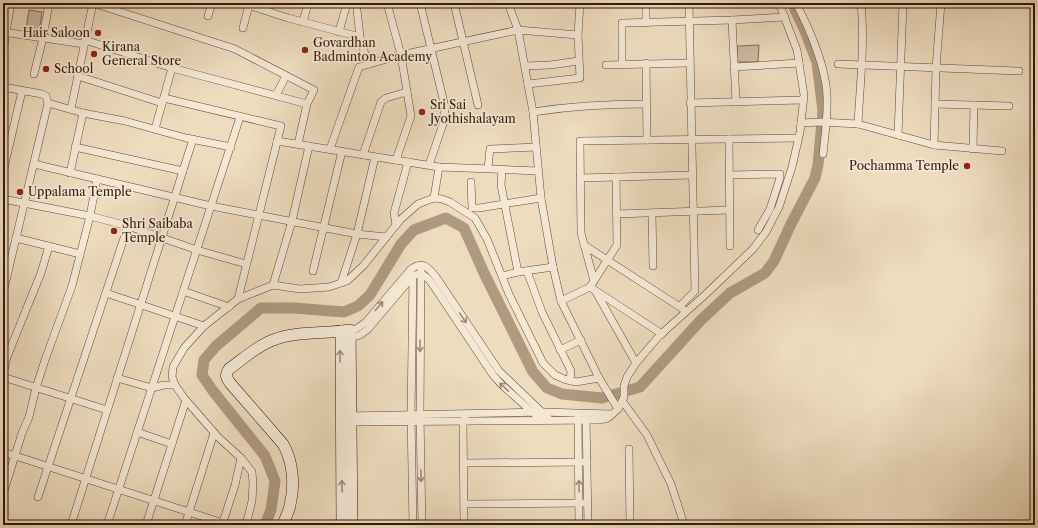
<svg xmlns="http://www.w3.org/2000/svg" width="1038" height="528" font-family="'Libre Caslon Text',serif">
  <rect width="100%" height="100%" fill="#eedcbf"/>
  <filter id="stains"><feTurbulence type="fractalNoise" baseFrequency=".005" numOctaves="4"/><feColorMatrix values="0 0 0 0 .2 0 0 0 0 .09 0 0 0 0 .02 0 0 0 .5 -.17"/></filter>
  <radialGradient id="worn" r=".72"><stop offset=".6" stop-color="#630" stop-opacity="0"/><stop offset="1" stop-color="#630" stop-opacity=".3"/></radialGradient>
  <g fill="#cfbaa0" stroke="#826855">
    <path d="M29 10 42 12 39 31 26 29Z"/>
    <path d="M759 45 758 62H737V46Z"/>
  </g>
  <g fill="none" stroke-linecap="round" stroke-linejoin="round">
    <path stroke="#af9981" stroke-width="11" d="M265 525 271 510 275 481 265 456 213 391 202 375 204 360 216 346 261 308H294L344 312 358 306 370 295 401 244 414 230 446 218 464 228 484 273 533 372 547 388 562 394 602 398 640 387 700 321 730 293 765 273 774 261 791 224 815 178 818 165 823 111 817 62 805 31 792 3"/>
    <defs>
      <g id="street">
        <path d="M93 3 235 49 314 90 307 104 298 144"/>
        <path d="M242 3 288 18 360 37 368 64"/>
        <path d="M387 3 401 55 411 116 396 160"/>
        <path d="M420 3 445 107 444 121 429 165"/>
        <path d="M454 3 478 105"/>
        <path d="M508 3 518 30 533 112 541 198 553 267 561 301 599 378 618 409"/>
        <path d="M646 3V23"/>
        <path d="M796 3C809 28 826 67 827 96 828 115 825 135 823 154"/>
        <path d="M357 10 360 37"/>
        <path d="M208 16 212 3"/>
        <path d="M732 20 736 102"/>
        <path d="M303 22 308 3"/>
        <path d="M243 28 249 5"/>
        <path d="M3 32 84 44"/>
        <path d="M339 32 347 3"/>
        <path d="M85 40 172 68 307 104"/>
        <path d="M3 49 11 3"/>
        <path d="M646 63 647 140"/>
        <path d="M622 64V23L732 20 785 17"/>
        <path d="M838 64 1019 71"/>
        <path d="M606 65 689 63"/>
        <path d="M525 66 550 65 579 61"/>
        <path d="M734 67 799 63"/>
        <path d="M34 74 43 38 49 3"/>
        <path d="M78 76 162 103"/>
        <path d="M528 84 580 78 578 35 580 3"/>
        <path d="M3 87 42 94 46 96 48 103 83 113 125 121 186 138 231 147"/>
        <path d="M276 95 286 76"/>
        <path d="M164 98 281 126 238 299"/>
        <path d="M690 103 803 100"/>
        <path d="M935 104 1009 106"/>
        <path d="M71 109 93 3"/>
        <path d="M533 112C571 106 608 104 646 104"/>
        <path d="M801 123 821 122 858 124 934 145 1002 151"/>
        <path d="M858 124C860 84 865 43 861 3"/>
        <path d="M155 129 172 68"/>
        <path d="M898 135 903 3"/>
        <path d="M729 139 730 246"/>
        <path d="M277 141 439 167 538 171"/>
        <path d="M934 145 936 68 941 3"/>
        <path d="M75 147 183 171"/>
        <path d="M330 149 359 67 401 55 518 30 578 35"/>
        <path d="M973 149 974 105"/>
        <path d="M363 155 381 102 386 98 407 92"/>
        <path d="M34 164 211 206 357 234 386 237"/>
        <path d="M488 168 490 149 536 147"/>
        <path d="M502 169 501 185 518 272 553 267"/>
        <path d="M3 172 22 91"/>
        <path d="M70 173 83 113"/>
        <path d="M730 175 780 174V178L770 209 758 230"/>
        <path d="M580 178 692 175"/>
        <path d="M471 182 472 208H479L541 198"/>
        <path d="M434 198 439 167"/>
        <path d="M3 199 90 216 128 226 197 250 246 264"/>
        <path d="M652 213 653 266"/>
        <path d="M617 214 729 210"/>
        <path d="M396 225 394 213 408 162"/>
        <path d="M16 238 80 254"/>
        <path d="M584 245 683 309"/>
        <path d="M421 269 420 415 422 525"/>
        <path d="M313 271 342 151"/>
        <path d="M527 271 542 312 571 371 570 381"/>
        <path d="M502 276 518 272"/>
        <path d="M594 281 581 233 580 141 798 138"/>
        <path d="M341 283 357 234 375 157"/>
        <path d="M273 285 292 221 309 146"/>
        <path d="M590 287 662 334"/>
        <path d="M183 291 229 307"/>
        <path d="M596 292 636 363"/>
        <path d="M3 293 48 103"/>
        <path d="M106 293 204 326"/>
        <path d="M561 301 590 287 617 245 616 177"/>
        <path d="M680 306 695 291 689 3"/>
        <path d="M350 330 356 329 366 322 411 269C423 261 428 267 436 277L499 371 550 420"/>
        <path d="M350 338 360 335 368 329 413 276C421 271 426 276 431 282L493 375 502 385 541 420"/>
        <path d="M560 350 581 340"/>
        <path d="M3 374 7 357 41 273 49 246"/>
        <path d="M3 377 107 410"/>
        <path d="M117 378 152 388 164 385H175"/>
        <path d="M623 402 647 435 671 484 681 515 684 525"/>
        <path d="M348 416 542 412 612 414"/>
        <path d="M578 417 579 525"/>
        <path d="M586 417 588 525"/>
        <path d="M347 422 599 420 608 418 618 409 624 397V386L627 377 636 363 659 336 706 294 753 249 766 232 779 207 792 167 800 132 804 95 797 50 779 3"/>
        <path d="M137 432 172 444"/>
        <path d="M629 449 630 525"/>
        <path d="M3 452 223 523"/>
        <path d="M463 463 587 462"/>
        <path d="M3 494 22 433 29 417 36 388 45 360 72 286 90 216 97 179"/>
        <path d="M38 497 128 226"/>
        <path d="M464 504 587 503"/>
        <path d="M71 525 193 139"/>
        <path d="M107 525 240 117"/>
        <path d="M146 525 186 400"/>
        <path d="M185 525 214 433"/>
        <path d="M222 525 235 485 241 458"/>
        <path d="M246 525 252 501 253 484 252 472 241 458 218 437 184 398 175 385 172 377 173 367 184 348 204 326 238 299 273 285 300 289 329 287 347 281 363 266 400 220 418 204 434 198 442 199 450 202 475 218 487 239 509 294 543 363 555 375 564 379 576 382 599 378"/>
        <path d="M413 525 411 415 413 275"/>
        <path d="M464 525 463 421 465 417"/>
      </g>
      <g id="secondary">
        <path d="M341 331 342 525"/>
        <path d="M283 525C285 518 289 512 290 505 295 486 293 461 283 444L230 383C226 377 225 375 229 369 243 359 258 345 276 339 297 331 327 334 350 330L352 525"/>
      </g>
    </defs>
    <use href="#street" stroke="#634837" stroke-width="8"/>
    <use href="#secondary" stroke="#35160a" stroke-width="12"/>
    <use href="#street" stroke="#f4e8d5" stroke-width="7"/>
    <use href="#secondary" stroke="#f4e8d5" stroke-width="11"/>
  </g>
  <defs><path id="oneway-shaft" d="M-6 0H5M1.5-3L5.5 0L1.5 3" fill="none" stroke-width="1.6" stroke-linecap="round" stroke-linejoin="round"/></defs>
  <g stroke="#9e8a7a">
    <use href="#oneway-shaft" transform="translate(379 306) rotate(-50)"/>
    <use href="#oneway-shaft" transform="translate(463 318) rotate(56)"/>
    <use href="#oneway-shaft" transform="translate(420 346) rotate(90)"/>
    <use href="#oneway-shaft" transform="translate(340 356) rotate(-91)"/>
    <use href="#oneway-shaft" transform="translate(504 387) rotate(-137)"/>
    <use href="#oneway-shaft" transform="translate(421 476) rotate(89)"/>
    <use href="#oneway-shaft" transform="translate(342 486) rotate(-91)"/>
    <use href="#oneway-shaft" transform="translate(579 486) rotate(-90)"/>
  </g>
  <g fill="#8f2418" stroke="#f4e8d5" stroke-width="1.5">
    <circle cx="98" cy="33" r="4"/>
    <circle cx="305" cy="50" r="4"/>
    <circle cx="94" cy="54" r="4"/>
    <circle cx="46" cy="69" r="4"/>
    <circle cx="422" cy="112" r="4"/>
    <circle cx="967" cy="166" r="4"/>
    <circle cx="20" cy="192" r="4"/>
    <circle cx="114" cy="231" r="4"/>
  </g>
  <g text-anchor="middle" stroke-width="3.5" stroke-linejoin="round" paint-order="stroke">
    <g font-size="12" fill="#35160a" stroke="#f4e8d5" text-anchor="start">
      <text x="90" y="37" text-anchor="end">Hair Saloon</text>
      <text x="313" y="47">Govardhan<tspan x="313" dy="14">Badminton Academy</tspan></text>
      <text x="102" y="51">Kirana<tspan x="102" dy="14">General Store</tspan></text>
      <text x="54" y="73">School</text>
      <text x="430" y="109">Sri Sai<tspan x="430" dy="14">Jyothishalayam</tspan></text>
      <text x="959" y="170" text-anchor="end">Pochamma Temple</text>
      <text x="28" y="196">Uppalama Temple</text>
      <text x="122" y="228">Shri Saibaba<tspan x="122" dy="14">Temple</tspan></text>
    </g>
  </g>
  <rect width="1038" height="528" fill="none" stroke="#eedcbf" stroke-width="16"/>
  <rect x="4" y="4" width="1030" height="520" fill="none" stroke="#35160a" stroke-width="2"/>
  <rect x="8" y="8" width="1022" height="512" fill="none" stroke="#35160a"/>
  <rect width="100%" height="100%" filter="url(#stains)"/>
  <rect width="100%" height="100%" fill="url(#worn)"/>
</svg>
